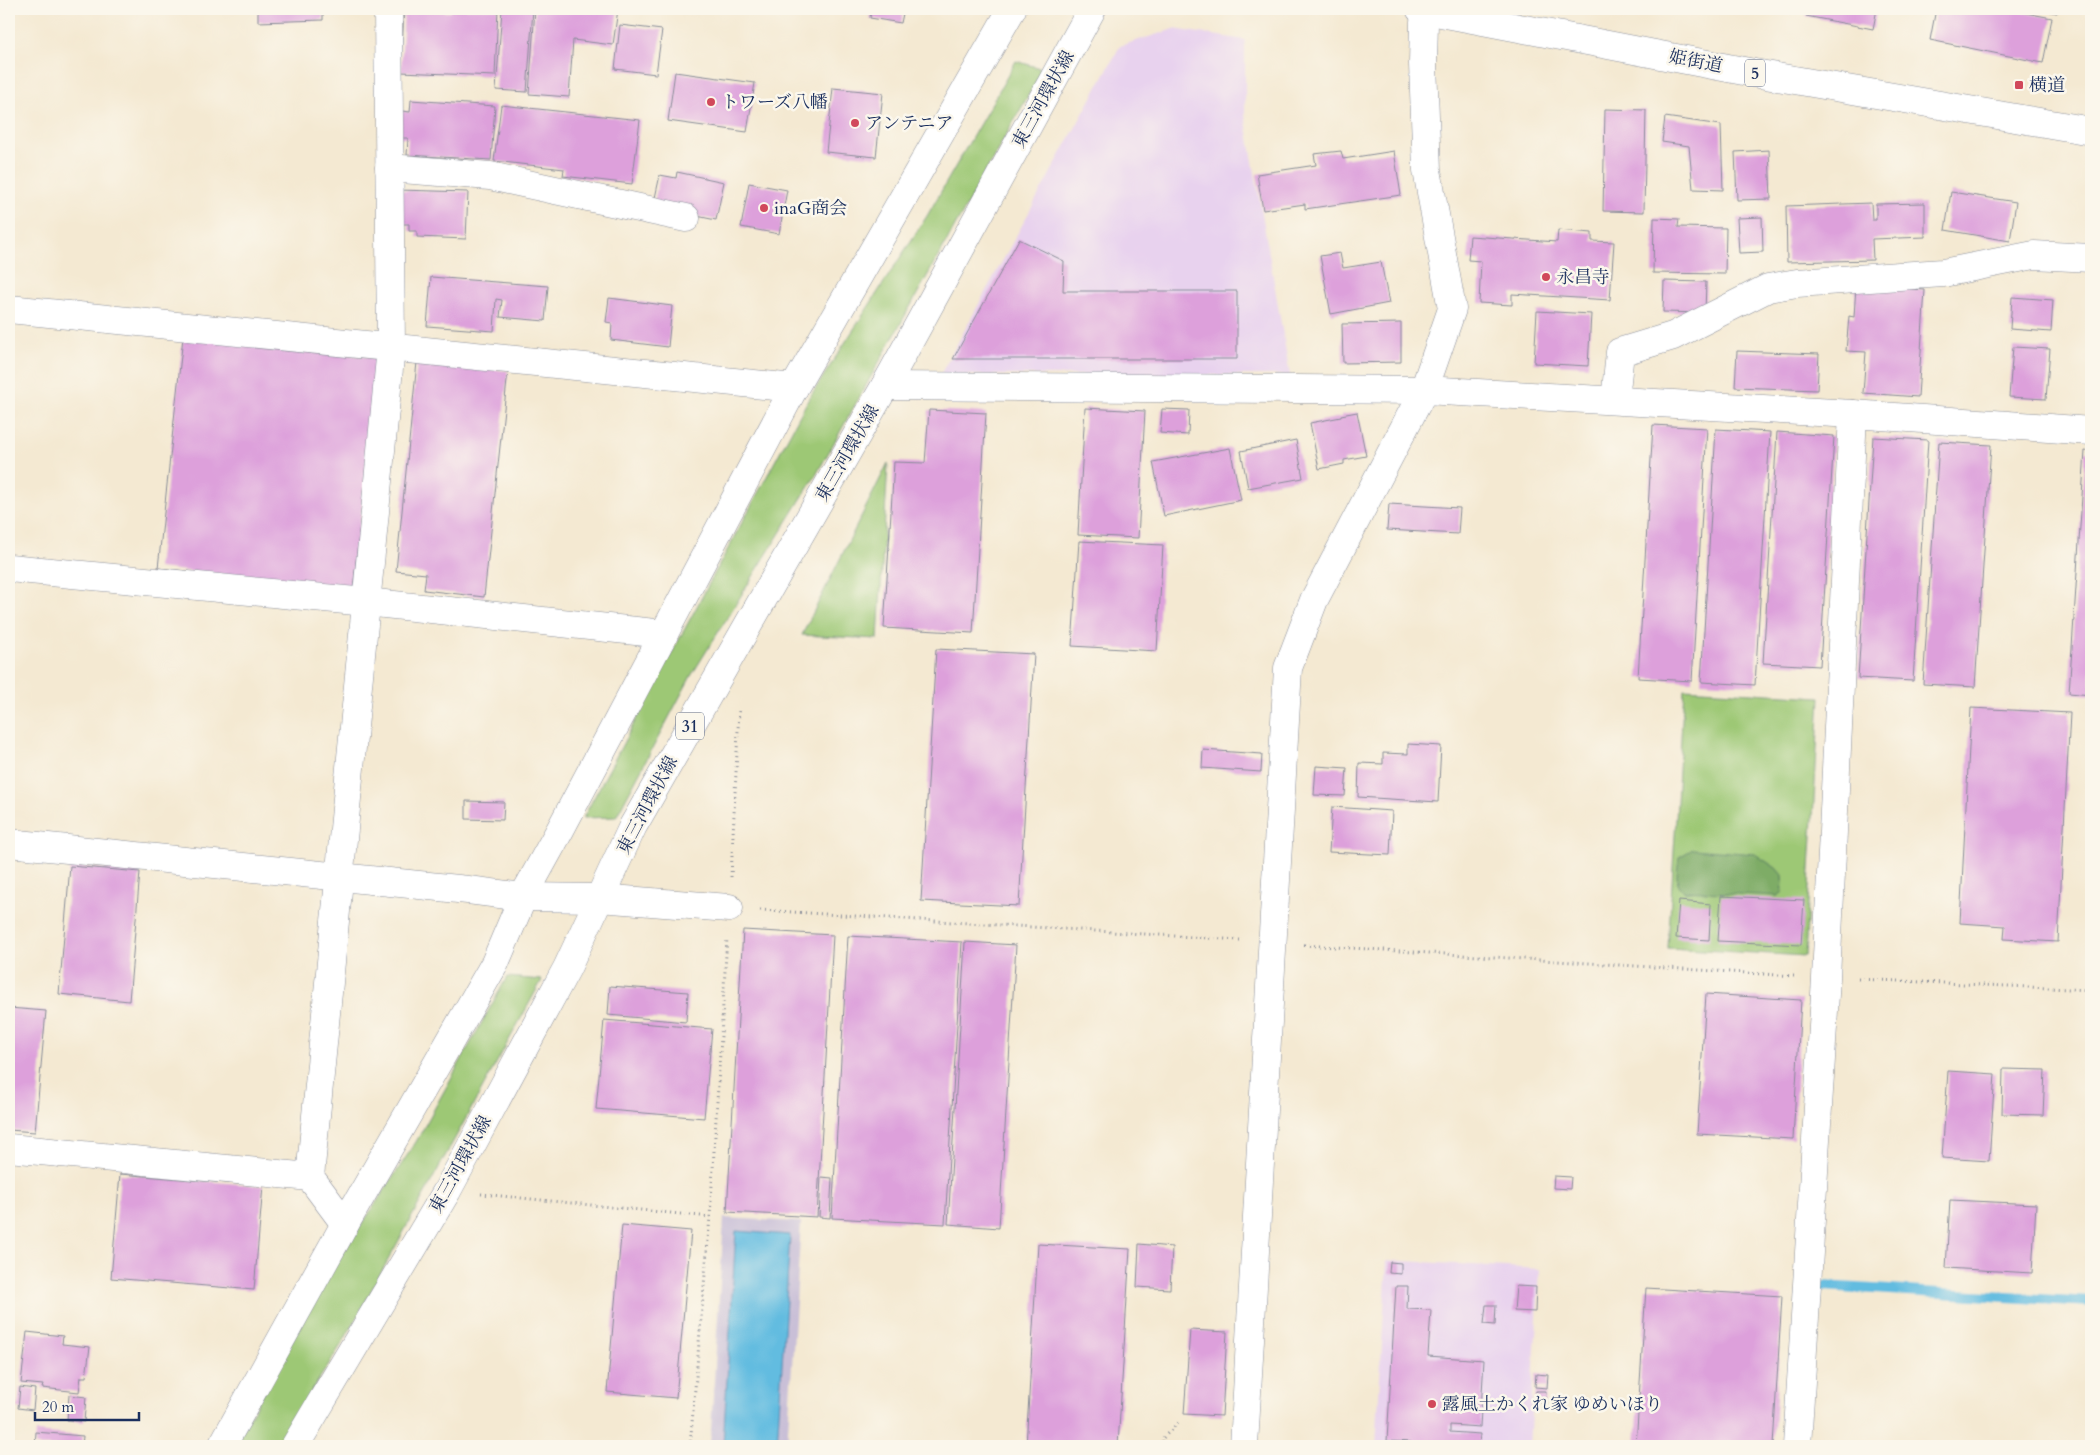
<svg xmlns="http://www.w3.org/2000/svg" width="2100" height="1455" font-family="Cardo,'Noto Serif JP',serif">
  <rect width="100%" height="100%" fill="#fbf7ec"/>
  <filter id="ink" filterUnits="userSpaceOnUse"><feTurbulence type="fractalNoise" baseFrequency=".02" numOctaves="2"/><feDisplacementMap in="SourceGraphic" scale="10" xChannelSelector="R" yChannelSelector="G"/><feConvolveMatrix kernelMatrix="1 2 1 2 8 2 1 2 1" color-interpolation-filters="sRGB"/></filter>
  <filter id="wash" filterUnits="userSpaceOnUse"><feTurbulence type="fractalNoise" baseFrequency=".0096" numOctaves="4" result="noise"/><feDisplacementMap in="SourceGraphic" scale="20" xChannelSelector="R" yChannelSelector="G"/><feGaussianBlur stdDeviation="1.12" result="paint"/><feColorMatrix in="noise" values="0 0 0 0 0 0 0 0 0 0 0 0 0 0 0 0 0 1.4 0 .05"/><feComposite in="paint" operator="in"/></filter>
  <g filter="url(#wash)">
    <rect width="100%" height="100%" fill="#f4e9d2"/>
    <g fill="#e8d2ee">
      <path d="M1174 29 1245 40V115L1290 375H940L1120 46Z"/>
      <path d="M1387 1260 1540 1269 1529 1446H1376Z"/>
    </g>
    <path fill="#c9bfd7" d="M724 1218 801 1222 787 1446H710Z"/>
    <g fill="#9dc875" stroke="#5c7c6a">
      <path d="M1016 61 1043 69 816 475 691 676 616 817 583 818 808 400 927 216Z"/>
      <path d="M888 463 878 639 802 635Z"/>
      <path d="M1684 689 1820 697 1805 956 1668 948Z"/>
      <path d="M507 977 542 980 343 1342 276 1446H234L322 1285 416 1142Z"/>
    </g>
    <path fill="#7eac66" stroke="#4c6e62" d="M1693 849 1755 854 1776 868 1782 875 1783 892 1778 896 1684 891C1673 882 1678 870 1679 857Z"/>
    <path fill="#62bce0" stroke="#3e769f" d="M736 1231 790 1235 777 1446H723Z"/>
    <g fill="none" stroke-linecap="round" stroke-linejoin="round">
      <path stroke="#62bce0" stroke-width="10" d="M1823 1286 2091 1302"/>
    </g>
    <g id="blocks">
      <g fill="#dda0db">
        <path d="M258 9H323V20L258 22Z"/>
        <path d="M451 9H498L495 76 401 72 404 10 451 12Z"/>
        <path d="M502 9H533L527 92 496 90Z"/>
        <path d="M535 9H618L613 45 573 40 569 97 529 94Z"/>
        <path d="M871 9H904L901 23 870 18Z"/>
        <path d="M1808 9H1877L1873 29 1806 16Z"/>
        <path d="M1936 9H2005L2052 18 2043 63 1930 40Z"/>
        <path d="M2036 9H2058L2057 13Z"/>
        <path d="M620 25 662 30 656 74 615 69Z"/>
        <path d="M675 72 755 83 747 132 668 121Z"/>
        <path d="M833 88 883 93 876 157 826 152Z"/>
        <path d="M411 100 495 106 491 160 407 155 408 138H400L402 111 410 112Z"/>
        <path d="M501 105 640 120 632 184 563 176 564 169 494 161Z"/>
        <path d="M1605 109 1646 110 1644 212 1603 211Z"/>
        <path d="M1665 117 1721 125 1723 190 1693 189 1689 146 1662 142Z"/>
        <path d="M1769 150 1771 199 1737 200 1735 152Z"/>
        <path d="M1341 151 1343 159 1394 151 1401 195 1305 209V204L1263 210 1257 174 1316 165 1314 154Z"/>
        <path d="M677 172 724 182 716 220 653 207 660 175 676 178Z"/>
        <path d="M749 183 787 190 779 234 741 227Z"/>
        <path d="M399 190 468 192 466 239 417 237V231H409V224H398Z"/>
        <path d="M1951 192 2016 202 2010 241 1945 230Z"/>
        <path d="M1871 203 1872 220H1876V204L1925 203V237L1872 239 1873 260 1787 262 1786 206Z"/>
        <path d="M1762 217 1763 252 1739 253 1737 218Z"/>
        <path d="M1654 218 1679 219 1678 227 1726 228 1725 274 1653 273Z"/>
        <path d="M1558 230 1592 233V241L1614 242 1610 300 1512 294V305L1479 303 1481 261 1468 260 1470 236 1557 242Z"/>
        <path d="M1019 239 1064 261 1063 291H1237V359H953Z"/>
        <path d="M1340 253 1343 268 1381 262 1389 303 1331 314 1320 256Z"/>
        <path d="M431 277 548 286 545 321 500 317 502 300 496 299 494 331 427 326Z"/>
        <path d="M1664 281 1706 282 1705 313 1663 312Z"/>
        <path d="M1856 285 1925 290 1918 397 1863 393 1866 352 1846 351 1849 316 1854 317Z"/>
        <path d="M2012 297 2053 300 2051 332 2010 329Z"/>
        <path d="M609 298 672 306 668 347 611 340 612 323 606 322Z"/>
        <path d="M1537 311 1591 314 1588 366 1534 363Z"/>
        <path d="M1401 323V362L1343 363 1342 324Z"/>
        <path d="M183 337 378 358 353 589 158 568Z"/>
        <path d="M2013 347 2050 349 2046 399 2009 397Z"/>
        <path d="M1737 351 1819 354 1817 390 1735 387Z"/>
        <path d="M417 362 508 371 484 597 424 590 426 574 396 571Z"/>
        <path d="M1085 408 1145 411 1138 538 1078 535Z"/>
        <path d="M1162 409 1189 410 1188 435 1160 433Z"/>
        <path d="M929 410 986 413 973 633 884 628 894 462 925 463Z"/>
        <path d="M1357 412 1366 456 1344 460V464L1319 469 1310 423 1341 417V415Z"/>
        <path d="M1653 425 1707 428 1692 681 1638 678Z"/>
        <path d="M1716 429 1770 432 1755 685 1701 682Z"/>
        <path d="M1777 432 1834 436 1820 666 1763 663Z"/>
        <path d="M1873 437 1928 440 1913 681 1858 678Z"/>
        <path d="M1296 440 1303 478 1248 488 1241 451Z"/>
        <path d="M1939 442 1991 445 1975 687 1923 684Z"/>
        <path d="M1230 448 1241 500 1164 516 1153 462Z"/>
        <path d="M2085 451 2091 452V695L2069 693Z"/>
        <path d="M1389 504 1460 508 1458 534 1387 530Z"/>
        <path d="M1079 541 1163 545 1157 651 1072 646Z"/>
        <path d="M936 649 1034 654 1019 906 921 901Z"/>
        <path d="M1971 708 2070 713 2058 942 2004 939 2005 926 1960 923Z"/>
        <path d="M1408 744 1441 746 1438 802 1358 797 1359 763 1383 764V753L1408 754Z"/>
        <path d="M1203 750 1262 754 1261 772 1202 768Z"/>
        <path d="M1316 766 1347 768 1345 796 1314 795Z"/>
        <path d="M466 801 504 802 503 820 466 819Z"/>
        <path d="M1332 807 1392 811 1390 855 1329 852Z"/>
        <path d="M70 866 140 872 129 1001 59 994Z"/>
        <path d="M1721 896 1804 900 1801 945 1718 941Z"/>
        <path d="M1679 901 1711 904 1709 940 1676 938Z"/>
        <path d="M743 930 833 935 817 1217 727 1212Z"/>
        <path d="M848 936 962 942 945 1224 832 1218Z"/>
        <path d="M965 942 1016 945 999 1228 948 1224Z"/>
        <path d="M610 986 688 992 686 1022 608 1015Z"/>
        <path d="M1706 994 1801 1000 1793 1139 1697 1134Z"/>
        <path d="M9 1008 46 1011 35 1132 9 1130Z"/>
        <path d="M604 1020 712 1029 704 1118 596 1109Z"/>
        <path d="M2003 1069 2045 1070 2043 1115 2002 1114Z"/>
        <path d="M1948 1071 1995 1074 1989 1161 1942 1158Z"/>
        <path d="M120 1174 263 1186 254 1290 111 1278Z"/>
        <path d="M1554 1176 1571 1177 1570 1189 1553 1188Z"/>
        <path d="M821 1177 832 1178 830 1218 819 1217Z"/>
        <path d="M1950 1200 2036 1204 2032 1273 1946 1268Z"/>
        <path d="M622 1225 691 1231 676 1398 607 1392Z"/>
        <path d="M1038 1244 1130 1249 1118 1446H1026Z"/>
        <path d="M1139 1244 1172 1247 1170 1289 1137 1287Z"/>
        <path d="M1390 1262 1401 1263V1274L1389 1273Z"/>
        <path d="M1396 1286H1408L1407 1309 1431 1310 1428 1356 1484 1360 1480 1427 1450 1425V1432L1480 1434 1479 1446H1411V1442L1387 1441Z"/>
        <path d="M1516 1286 1536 1287 1535 1312 1514 1311Z"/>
        <path d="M1646 1288 1782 1296 1773 1446H1636Z"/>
        <path d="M1486 1305H1496L1495 1325 1484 1324Z"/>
        <path d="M1190 1330 1227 1332 1222 1416 1184 1414Z"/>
        <path d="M27 1332 63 1336 62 1344 90 1347 86 1377H81L79 1392 42 1388 43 1385 21 1383Z"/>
        <path d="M1536 1374 1548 1375 1547 1388 1535 1387Z"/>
        <path d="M20 1387 35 1389 33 1410 18 1408Z"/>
        <path d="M1536 1391H1546L1545 1403 1535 1402Z"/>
        <path d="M69 1395 86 1397 84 1422 67 1420Z"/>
        <path d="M36 1432 83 1436 82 1446H35Z"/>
      </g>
    </g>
  </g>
  <g filter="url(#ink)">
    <use href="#blocks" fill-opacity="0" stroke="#888c98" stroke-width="1"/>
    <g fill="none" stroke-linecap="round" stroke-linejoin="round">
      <defs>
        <g id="minor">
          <path d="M389 168 490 176 686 218"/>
          <path d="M9 309 794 388"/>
          <path d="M885 386 1424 390 1853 414 2091 431"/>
          <path d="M1615 400 1620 352 1673 336 1768 288 1797 283 1943 273 2034 255 2091 258"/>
          <path d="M9 568 366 602 664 634"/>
          <path d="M9 843 468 890 523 897 599 898 729 908"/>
          <path d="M9 1148 310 1177"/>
          <path d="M345 1224 310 1177 391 348 388 9"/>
          <path d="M1244 1446 1288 668 1314 600 1424 390 1452 309 1427 170 1423 64 1424 22 1427 10"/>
          <path d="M1797 1446 1826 978 1853 414"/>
        </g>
        <g id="primary">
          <path d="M1420 9 1754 73 2091 131"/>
          <path d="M222 1446 345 1224 495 963 523 897 560 830 794 388 1012 9"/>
          <path d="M295 1446 447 1191 567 968 633 826 885 386 1092 9"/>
        </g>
      </defs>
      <use href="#minor" stroke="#888c98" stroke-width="29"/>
      <use href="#primary" stroke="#888c98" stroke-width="29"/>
      <g stroke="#888c98" stroke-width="3" stroke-dasharray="1 4" stroke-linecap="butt">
        <path d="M731 877 739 710"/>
        <path d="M760 910 1240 940"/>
        <path d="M1304 945 1794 976"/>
        <path d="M1858 979 2091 990"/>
        <path d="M481 1194 710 1217"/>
        <path d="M690 1446 710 1217 727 938"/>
        <path d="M1164 1446 1161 1440 1180 1421"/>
      </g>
      <use href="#minor" stroke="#fff" stroke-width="28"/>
      <use href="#primary" stroke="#fff" stroke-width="28"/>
    </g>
  </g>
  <g fill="#d1495b" stroke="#fbf7ec" stroke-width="2">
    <rect x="2014" y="80" width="10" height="10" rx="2.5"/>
    <circle cx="711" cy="102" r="5"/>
    <circle cx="855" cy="123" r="5"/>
    <circle cx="764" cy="208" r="5"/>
    <circle cx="1546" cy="277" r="5"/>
    <circle cx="1432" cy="1404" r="5"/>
  </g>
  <g text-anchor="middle" stroke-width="5" stroke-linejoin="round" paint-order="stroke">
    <g fill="#fbf7ec" stroke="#5e6b89" stroke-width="1">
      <rect x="1745" y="59.5" width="20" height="27" rx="4"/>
      <rect x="676" y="712.5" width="28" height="27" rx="4"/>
    </g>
    <g font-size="16" font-weight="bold" fill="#1b2f5e">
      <text x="1755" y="79">5</text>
      <text x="690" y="732">31</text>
    </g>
    <g font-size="18" fill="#1b2f5e" stroke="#fbf7ec">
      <text transform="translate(1696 61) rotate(11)" y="6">姫街道</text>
      <text transform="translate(1043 99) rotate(-61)" y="6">東三河環状線</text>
      <text transform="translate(847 453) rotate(-60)" y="6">東三河環状線</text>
      <text transform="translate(647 805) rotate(-62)" y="6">東三河環状線</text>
      <text transform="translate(460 1164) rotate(-61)" y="6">東三河環状線</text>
    </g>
    <g font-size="18" fill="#1b2f5e" stroke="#fbf7ec" text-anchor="start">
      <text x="2029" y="91">横道</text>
      <text x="721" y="108">トワーズ八幡</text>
      <text x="865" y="129">アンテニア</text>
      <text x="774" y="214">inaG商会</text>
      <text x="1556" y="283">永昌寺</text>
      <text x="1442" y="1410">露風土かくれ家 ゆめいほり</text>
    </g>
  </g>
  <rect width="2100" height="1455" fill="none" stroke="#fbf7ec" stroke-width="30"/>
  <path d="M35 1412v8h104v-8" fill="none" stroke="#1b2f5e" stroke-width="2.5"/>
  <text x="42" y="1412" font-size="15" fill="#1b2f5e" stroke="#fbf7ec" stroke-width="4" paint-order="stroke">20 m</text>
</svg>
